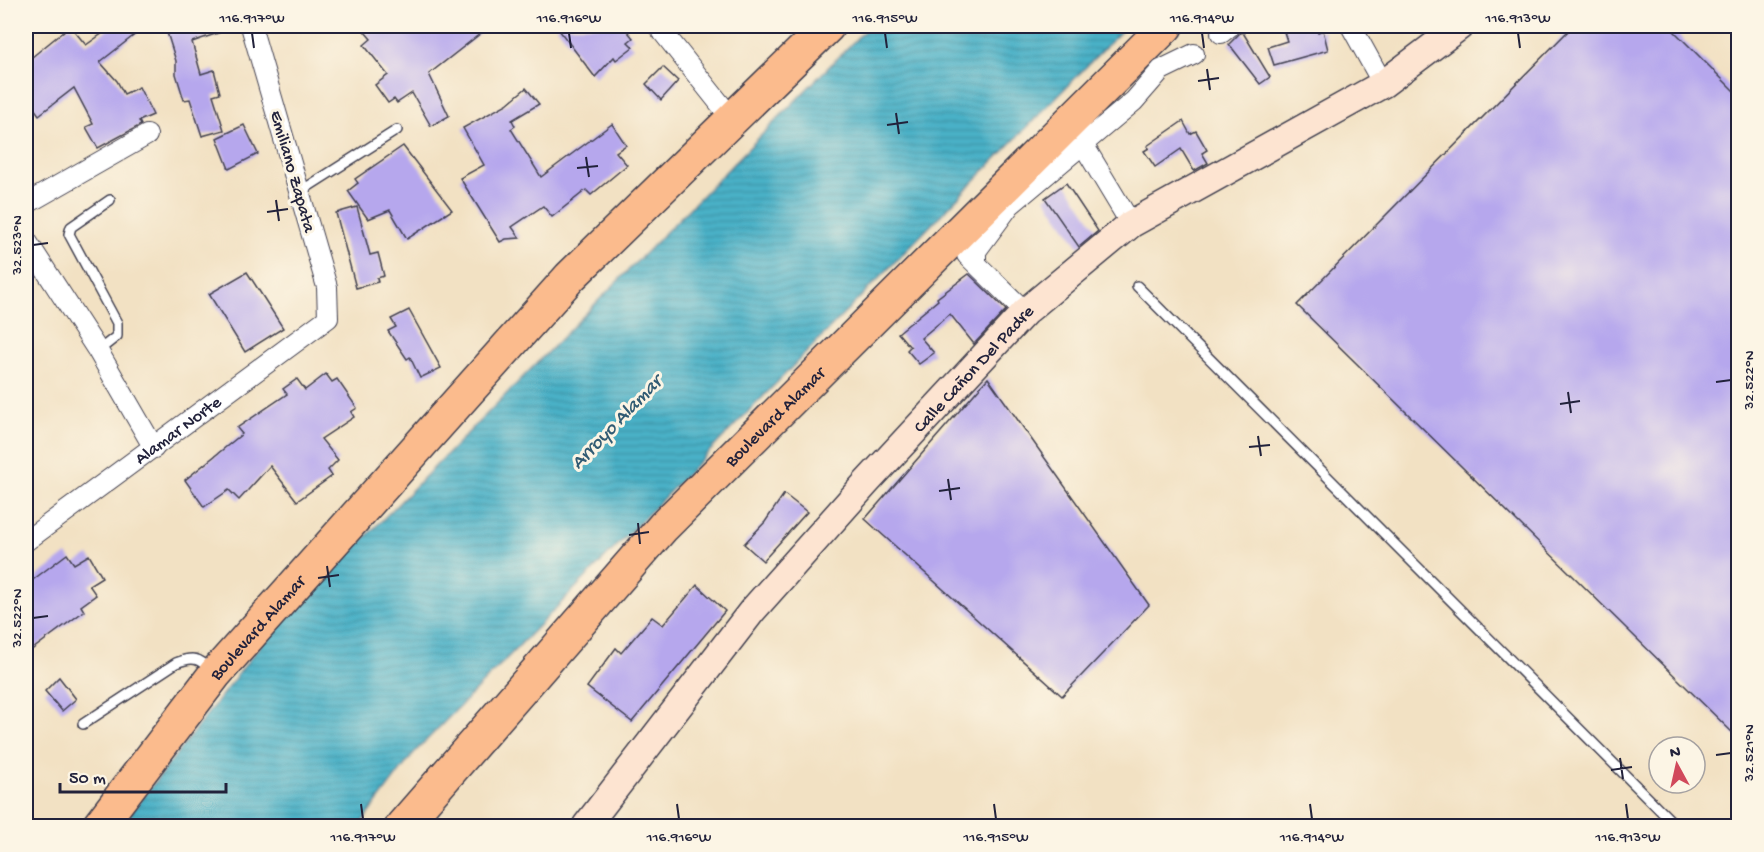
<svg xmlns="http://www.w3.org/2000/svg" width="1764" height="852" font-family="'Gochi Hand',sans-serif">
  <defs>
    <pattern id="water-rules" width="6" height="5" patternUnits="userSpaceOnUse" patternTransform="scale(1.5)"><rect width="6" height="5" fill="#48b1c7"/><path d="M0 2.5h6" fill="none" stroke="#3c90a3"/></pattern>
  </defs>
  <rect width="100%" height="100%" fill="#fcf5e5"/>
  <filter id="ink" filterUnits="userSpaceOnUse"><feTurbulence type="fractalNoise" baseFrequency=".0167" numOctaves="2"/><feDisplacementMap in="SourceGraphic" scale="12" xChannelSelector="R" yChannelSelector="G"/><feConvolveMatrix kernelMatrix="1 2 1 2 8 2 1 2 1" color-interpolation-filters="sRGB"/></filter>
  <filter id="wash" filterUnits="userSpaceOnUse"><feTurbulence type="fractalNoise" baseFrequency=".008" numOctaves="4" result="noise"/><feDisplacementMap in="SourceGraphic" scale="24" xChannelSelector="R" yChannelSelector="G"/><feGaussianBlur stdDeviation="1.35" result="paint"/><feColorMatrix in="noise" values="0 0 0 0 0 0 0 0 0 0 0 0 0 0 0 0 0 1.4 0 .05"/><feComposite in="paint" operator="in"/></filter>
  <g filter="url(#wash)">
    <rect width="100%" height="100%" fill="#f2e1c3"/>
    <path fill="url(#water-rules)" stroke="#356a81" stroke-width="1.5" d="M869 26H1126L413 754 359 826H121L266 638Z"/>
    <g id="blocks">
      <g fill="#b6a7ed">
        <path d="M70 26 86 45 113 26H146L100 62 117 81 124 94 139 87 153 115 139 121 141 125 98 148 86 127 93 124 74 88 39 115 26 97V62Z"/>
        <path d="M165 26H230V29L192 42 201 74 214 70 220 93 213 95 224 130 202 136 190 99 184 100 176 74V61Z"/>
        <path d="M360 26H490L429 74 449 116 431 126 412 93 397 103 394 99 388 103 375 85 388 75 364 45 371 39Z"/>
        <path d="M556 26H623L633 38 628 42 633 47 616 60 614 57 595 77Z"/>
        <path d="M1282 26H1315L1318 32 1323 30 1328 50 1274 65 1268 47 1287 41Z"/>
        <path d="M1573 26H1669L1738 95V738L1297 305Z"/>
        <path d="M1242 31 1270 77 1260 84 1229 44Z"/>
        <path d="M663 67 678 81 661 100 646 84Z"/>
        <path d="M526 88 539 104 512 120 515 126 511 129 541 177 612 124 626 145 616 152 627 165 591 195 586 190 552 217 543 206 512 227 520 238 506 239 500 242 460 178 484 165 463 128 507 104Z"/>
        <path d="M1183 121 1190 134 1196 131 1207 150 1202 153 1208 163 1194 171 1181 149 1155 167 1144 151 1149 148 1147 146Z"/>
        <path d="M244 125 258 154 229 169 217 138Z"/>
        <path d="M403 146 452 210 407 239 390 210 368 219 348 191 358 183 355 179Z"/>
        <path d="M1066 183 1098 231 1079 247 1045 198Z"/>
        <path d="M357 207 370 255 378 253 384 276 377 278 378 282 356 288 336 213Z"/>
        <path d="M247 272 283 328 245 352 209 294Z"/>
        <path d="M969 274 1006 310 974 344 950 314 921 338 934 353 919 364 907 350 911 346 910 347 898 333 938 300 937 298Z"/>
        <path d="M409 310 441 368 420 378 410 357 407 359 388 331 396 327 391 319Z"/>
        <path d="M326 374 332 382 337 379 357 408 351 412 354 417 321 439 338 460 328 470 332 476 297 501 270 466 239 500 229 490 204 507 185 480 242 434 237 428 287 394 283 389 297 379 305 390Z"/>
        <path d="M988 378 1149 605 1062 696 865 519Z"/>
        <path d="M784 494 807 512 763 561 744 544 765 522Z"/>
        <path d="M67 554 74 564 89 555 102 577 89 585 96 595 81 606 84 611 26 654V585Z"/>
        <path d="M697 585 725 611 632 722 587 687 616 648 621 653 652 617 663 625Z"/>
        <path d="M59 677 76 699 62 711 45 691Z"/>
      </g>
    </g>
  </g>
  <g filter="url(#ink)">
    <use href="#blocks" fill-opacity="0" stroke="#413f4f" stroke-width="1.5"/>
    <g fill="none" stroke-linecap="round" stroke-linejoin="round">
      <defs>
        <g id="lane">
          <path d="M301 191 397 130"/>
          <path d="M1137 286 1676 826"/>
          <path d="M98 351 117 336V323L69 234 71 227 110 200"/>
          <path d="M83 724 176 663C193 656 199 658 211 670"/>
        </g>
        <g id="street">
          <path d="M658 26 732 119"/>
          <path d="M1351 26 1383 84"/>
          <path d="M1221 33 1230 26"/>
          <path d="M1084 146 1131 224"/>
          <path d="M26 204 147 135"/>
          <path d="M26 240 98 351 154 448"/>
          <path d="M967 255 1025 312"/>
          <path d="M976 263V251L1010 205 1134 101 1161 70 1194 54"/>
          <path id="s1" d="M26 541 328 318 327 287 251 26"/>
        </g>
        <g id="secondary">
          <path id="s2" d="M586 826 752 611 866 483 1025 312 1131 224 1383 84 1460 26"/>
        </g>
        <g id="highway">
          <path id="s3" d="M99 826 215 674 570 277 828 26"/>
          <path id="s4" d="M402 826 663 527 1166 26"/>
        </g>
      </defs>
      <use href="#lane" stroke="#413f4f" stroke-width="12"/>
      <use href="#street" stroke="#413f4f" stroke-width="22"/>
      <use href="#secondary" stroke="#413f4f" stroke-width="30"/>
      <use href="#highway" stroke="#413f4f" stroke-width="36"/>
      <use href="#lane" stroke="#fff" stroke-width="9"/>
      <use href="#street" stroke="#fff" stroke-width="20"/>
      <use href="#secondary" stroke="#fde4d1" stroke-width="27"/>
      <use href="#highway" stroke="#fbbb8d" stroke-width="33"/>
    </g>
  </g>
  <path fill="none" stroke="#22223b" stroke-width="2" d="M252 33 254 48M569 33 571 48M885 33 887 48M1202 33 1204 48M1518 33 1520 48M1207 69 1210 90M1198 81 1219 78M896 113 899 134M887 125 908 122M586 157 589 177M577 168 598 166M276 200 279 221M267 212 288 209M33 245 48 243M1716 382 1731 380M1568 392 1571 413M1560 404 1580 401M1258 436 1261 456M1249 447 1270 445M948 479 951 500M939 491 960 488M638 523 640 544M629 535 649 532M327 566 330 587M318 578 339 575M33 618 48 616M1716 755 1731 753M1620 758 1623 779M1611 770 1632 767M361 804 363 819M677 804 679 819M994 804 996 819M1310 804 1312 819M1626 804 1628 819"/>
  <g text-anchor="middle" stroke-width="6" stroke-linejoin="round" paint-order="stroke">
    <g font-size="18" fill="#22223b" stroke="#fcf5e5">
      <text transform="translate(294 171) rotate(74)" y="6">Emiliano Zapata</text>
      <text dy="6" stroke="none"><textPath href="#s2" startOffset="600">Calle Cañon Del Padre</textPath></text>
      <text dy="6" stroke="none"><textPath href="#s4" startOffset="554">Boulevard Alamar</textPath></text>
      <text dy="6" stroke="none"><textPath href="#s1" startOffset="188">Alamar Norte</textPath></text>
      <text dy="6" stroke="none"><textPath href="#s3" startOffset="254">Boulevard Alamar</textPath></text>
    </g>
    <g font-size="20" font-style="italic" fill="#315b73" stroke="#fcf5e5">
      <text transform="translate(615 421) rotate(-46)" y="7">Arroyo Alamar</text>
    </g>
  </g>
  <rect width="1764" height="852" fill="none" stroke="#fcf5e5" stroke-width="66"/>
  <g transform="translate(1677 765) rotate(352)"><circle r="28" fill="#fcf5e5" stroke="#a5a1a1" stroke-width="1.5"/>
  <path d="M0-4.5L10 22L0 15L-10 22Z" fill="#d1495b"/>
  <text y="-9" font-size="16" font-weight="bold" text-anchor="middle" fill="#22223b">N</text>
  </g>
  <path d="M60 783v9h166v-9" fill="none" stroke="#22223b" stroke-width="3"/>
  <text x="69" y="783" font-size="18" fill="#22223b" stroke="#fcf5e5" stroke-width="4.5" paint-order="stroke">50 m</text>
  <rect x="33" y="33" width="1698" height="786" fill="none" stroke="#22223b" stroke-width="2"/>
  <g font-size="15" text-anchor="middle" fill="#22223b">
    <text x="252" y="22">116.917°W</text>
    <text x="569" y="22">116.916°W</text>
    <text x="885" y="22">116.915°W</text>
    <text x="1202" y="22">116.914°W</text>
    <text x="1518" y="22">116.913°W</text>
    <text transform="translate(16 245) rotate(-90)" y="5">32.523°N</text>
    <text transform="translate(1748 380) rotate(-90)" y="5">32.522°N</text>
    <text transform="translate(16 618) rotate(-90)" y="5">32.522°N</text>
    <text transform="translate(1748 753) rotate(-90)" y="5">32.521°N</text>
    <text x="363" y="841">116.917°W</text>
    <text x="679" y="841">116.916°W</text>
    <text x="996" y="841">116.915°W</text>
    <text x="1312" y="841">116.914°W</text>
    <text x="1628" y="841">116.913°W</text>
  </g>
</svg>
